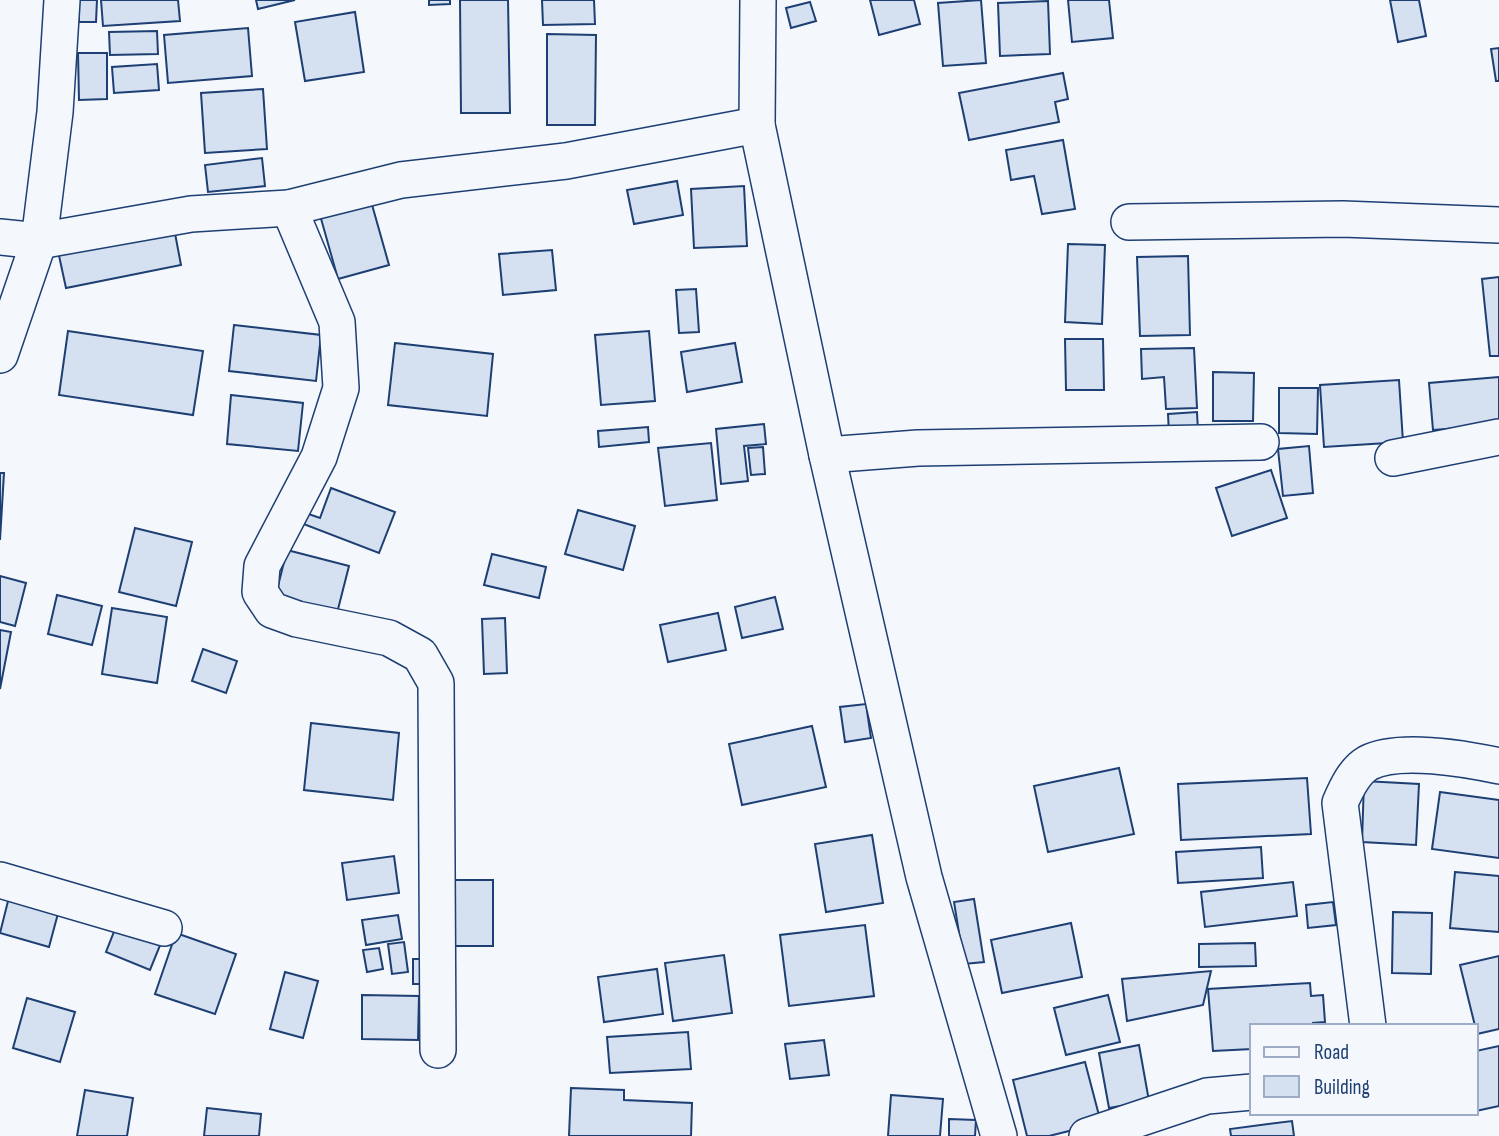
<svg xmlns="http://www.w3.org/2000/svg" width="1499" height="1136" font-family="'Sofia Sans Condensed',sans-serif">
  <rect width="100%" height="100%" fill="#f4f7fb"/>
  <g fill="#d5e0f0" stroke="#1d3f73" stroke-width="2">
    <path d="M79 0H97L96 22H79Z"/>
    <path d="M101 0H178L180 21 103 26Z"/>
    <path d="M256 0H295L258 9Z"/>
    <path d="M429 0H450V4L429 5Z"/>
    <path d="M460 0H508L510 113H461Z"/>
    <path d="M542 0H594L595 24 543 25Z"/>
    <path d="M870 0H914L920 24 879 35Z"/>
    <path d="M981 0 986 63 943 66 938 3Z"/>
    <path d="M1068 0H1109L1113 38 1072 42Z"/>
    <path d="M1390 0H1419L1426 36 1398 42Z"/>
    <path d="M1048 1 1050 54 1000 56 998 3Z"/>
    <path d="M810 2 816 21 791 28 786 8Z"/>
    <path d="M355 12 364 72 305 81 295 22Z"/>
    <path d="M248 28 252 76 168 83 164 35Z"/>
    <path d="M157 31 158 54 110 55 109 32Z"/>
    <path d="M547 34 596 35 595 125H547Z"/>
    <path d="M1499 48V81H1496L1491 49Z"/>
    <path d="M78 53H107V99L79 100Z"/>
    <path d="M157 64 159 90 114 93 112 67Z"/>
    <path d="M1063 73 1068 99 1055 102 1059 122 969 140 959 93Z"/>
    <path d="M263 89 267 149 205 153 201 93Z"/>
    <path d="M1063 140 1075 209 1042 214 1034 176 1011 180 1006 150Z"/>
    <path d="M262 158 265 186 208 192 205 165Z"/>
    <path d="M677 181 683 215 634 224 627 190Z"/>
    <path d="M744 186 747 246 694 248 691 189Z"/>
    <path d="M369 194 389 265 338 279 318 208Z"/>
    <path d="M174 228 181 265 66 288 58 251Z"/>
    <path d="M1068 244 1105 245 1102 324 1065 322Z"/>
    <path d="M552 250 556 290 503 295 499 254Z"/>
    <path d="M1188 256 1190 335 1140 336 1137 257Z"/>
    <path d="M1499 277V356H1490L1482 279Z"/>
    <path d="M696 289 699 332 679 333 676 290Z"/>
    <path d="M234 325 321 335 316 381 229 371Z"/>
    <path d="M68 331 203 351 193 415 59 395Z"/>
    <path d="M649 331 655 401 601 405 595 335Z"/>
    <path d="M1065 339H1103L1104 390H1066Z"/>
    <path d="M395 343 493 354 487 416 388 405Z"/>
    <path d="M735 343 742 382 687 392 681 352Z"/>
    <path d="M1194 348 1197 408 1166 409 1164 377 1142 379 1141 349Z"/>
    <path d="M1213 372 1254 373 1253 421H1213Z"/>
    <path d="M1499 377V425L1433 430 1429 383Z"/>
    <path d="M1399 380 1403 442 1324 447 1320 385Z"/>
    <path d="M1279 388H1318L1317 434 1279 433Z"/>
    <path d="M231 395 303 403 298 451 227 444Z"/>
    <path d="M1197 412 1198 432 1169 434 1168 414Z"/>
    <path d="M764 424 766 444 744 446 748 481 721 484 716 429Z"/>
    <path d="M648 427 649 442 599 447 598 431Z"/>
    <path d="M711 443 717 500 665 506 658 448Z"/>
    <path d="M1309 446 1313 493 1283 496 1278 449Z"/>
    <path d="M763 447 765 474 751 475 748 448Z"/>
    <path d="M1271 470 1287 518 1232 536 1216 488Z"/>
    <path d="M0 473H4L0 540Z"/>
    <path d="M331 488 395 512 379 553 293 520 297 510 320 518Z"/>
    <path d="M578 510 635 526 623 570 565 554Z"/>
    <path d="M135 528 192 542 176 606 119 592Z"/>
    <path d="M287 550 349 566 335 621 273 606Z"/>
    <path d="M492 554 546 567 539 598 484 585Z"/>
    <path d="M0 576 26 583 15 626 0 622Z"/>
    <path d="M57 595 102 606 92 645 48 634Z"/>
    <path d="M775 597 783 629 742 638 735 607Z"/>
    <path d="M112 608 167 617 157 683 102 674Z"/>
    <path d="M718 613 726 650 668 662 660 625Z"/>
    <path d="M505 618 507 673 484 674 482 619Z"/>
    <path d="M0 630 11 632 0 689Z"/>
    <path d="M203 649 237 661 226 693 192 681Z"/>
    <path d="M866 704 871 738 845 742 840 707Z"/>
    <path d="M311 723 399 733 393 800 304 790Z"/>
    <path d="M812 726 826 787 742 805 729 744Z"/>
    <path d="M1119 768 1134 834 1048 852 1034 786Z"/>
    <path d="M1307 778 1311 834 1181 840 1178 784Z"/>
    <path d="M1364 781 1419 784 1416 845 1362 842Z"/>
    <path d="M1440 792 1499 800V858L1432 849Z"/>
    <path d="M872 835 883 903 826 912 815 844Z"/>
    <path d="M1261 847 1263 878 1178 883 1176 852Z"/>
    <path d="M394 856 399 893 347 900 342 863Z"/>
    <path d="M1455 872 1499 876V932L1450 928Z"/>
    <rect x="455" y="880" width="38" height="66"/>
    <path d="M1293 882 1297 916 1205 927 1201 892Z"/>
    <path d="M10 893 60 906 49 947 0 933Z"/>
    <path d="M974 899 984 962 964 964 954 902Z"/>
    <path d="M1333 902 1336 925 1308 928 1306 905Z"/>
    <path d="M1393 912 1432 913 1431 974 1392 973Z"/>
    <path d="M398 915 402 939 366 945 362 920Z"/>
    <path d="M1071 923 1082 977 1002 993 991 940Z"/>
    <path d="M117 924 161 943 150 970 106 952Z"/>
    <path d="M865 925 874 996 789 1006 780 935Z"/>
    <path d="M176 933 236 954 215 1014 155 994Z"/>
    <path d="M404 942 408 972 392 974 388 944Z"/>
    <path d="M1255 943 1256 966 1199 967V944Z"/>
    <path d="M379 948 383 969 367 972 363 950Z"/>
    <path d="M724 955 732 1013 673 1021 665 963Z"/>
    <path d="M1499 956V1029L1477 1034 1460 965Z"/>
    <rect x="413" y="959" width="19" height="25"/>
    <path d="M657 969 663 1014 604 1022 598 977Z"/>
    <path d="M1211 971 1203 1005 1127 1021 1122 979Z"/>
    <path d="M285 972 318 981 303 1038 270 1029Z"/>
    <path d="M1310 983 1311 996 1323 995 1325 1022 1313 1023V1026H1252V1049L1213 1051 1208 989Z"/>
    <path d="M362 995 419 996 418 1040 362 1039Z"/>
    <path d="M1108 995 1120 1042 1066 1055 1054 1008Z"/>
    <path d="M27 998 75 1012 60 1062 13 1048Z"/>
    <path d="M688 1032 691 1069 610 1073 607 1037Z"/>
    <path d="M824 1040 829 1075 790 1079 785 1044Z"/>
    <path d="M1139 1045 1149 1101 1109 1108 1099 1053Z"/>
    <path d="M1499 1046V1106L1476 1111V1051Z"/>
    <path d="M1085 1062 1101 1123 1049 1136H1027L1013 1080Z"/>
    <path d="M571 1088 624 1090V1100L692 1103 691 1136H569Z"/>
    <path d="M85 1090 133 1098 127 1136H77Z"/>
    <path d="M891 1095 943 1099 940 1136H888Z"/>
    <path d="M207 1108 261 1114 259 1136H204Z"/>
    <path d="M949 1119 976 1120 975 1136H949Z"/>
    <path d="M1292 1121 1294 1136H1231L1230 1129Z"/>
  </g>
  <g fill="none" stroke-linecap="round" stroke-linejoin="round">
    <defs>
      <g id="minor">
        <path d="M758 0 757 125 827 455 924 877 999 1136"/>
        <path d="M289 208 337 322 341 388 319 457 262 566 260 592 272 610 297 619 389 638 420 655 436 683 438 1050"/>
        <path d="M1129 222 1343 219 1499 225"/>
        <path d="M0 237 39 241 191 214 289 208 401 180 566 161 757 125"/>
        <path d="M0 355 39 241 55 112 62 0"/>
        <path d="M827 455 918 448 1261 442"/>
        <path d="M1393 458 1499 437"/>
        <path d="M0 880 164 928"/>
        <path d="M1368 1026 1340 803C1346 789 1354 771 1368 763 1399 747 1466 759 1499 766"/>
        <path d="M1087 1136 1207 1096 1252 1092"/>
      </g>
    </defs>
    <use href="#minor" stroke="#1d3f73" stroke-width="38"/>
    <use href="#minor" stroke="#f4f7fb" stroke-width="35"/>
  </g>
  <rect x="1250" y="1024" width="228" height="91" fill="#f4f7fb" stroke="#9eadc5" stroke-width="2"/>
  <rect x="1264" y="1047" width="35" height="10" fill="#f4f7fb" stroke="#9eadc5" stroke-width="2"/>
  <text x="1314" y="1059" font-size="21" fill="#1d3f73">Road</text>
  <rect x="1264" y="1076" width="35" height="21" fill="#d5e0f0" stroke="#9eadc5" stroke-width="2"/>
  <text x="1314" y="1094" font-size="21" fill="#1d3f73">Building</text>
</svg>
